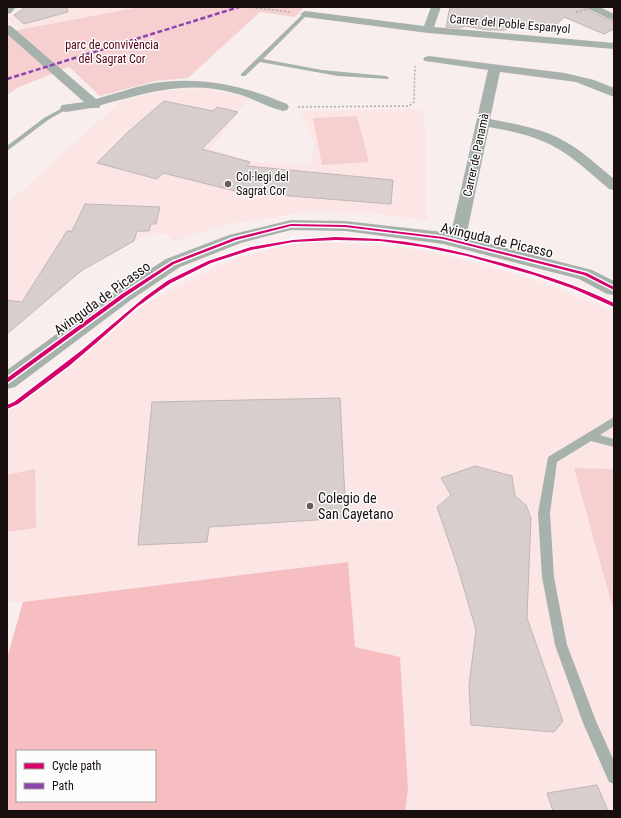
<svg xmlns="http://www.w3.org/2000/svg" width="621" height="818" font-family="'Roboto Condensed',sans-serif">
  <rect width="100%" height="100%" fill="#f8eeee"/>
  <g fill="#fce5e5" fill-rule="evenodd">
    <path d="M24 7H140L21 29 7 19Z"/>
    <path d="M208 89 249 98 211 149 254 162 310 165 314 148 312 135 299 111 423 109 425 130 427 220 368 213 306 212 235 223 205 231 173 242 168 234 144 236 134 241 137 231H149L151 224H156L160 207 86 204 72 231 67 232 22 302 7 300V204L121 101 166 90Z"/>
    <path d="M330 242 410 249 452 257 515 274 554 287 614 312V811H7V658L23 603 7 602V409L29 395 82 357 120 324 148 302 192 279 222 264 262 251 299 243ZM17 751H155V801H17Z"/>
  </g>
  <g fill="#f6d0d1">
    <path d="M140 7H304L295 17 260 12 188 78 155 81 100 96 69 67 17 88 7 95V32Z"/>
    <path d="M357 116 369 162 322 165 313 118Z"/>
    <path d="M574 468 614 469V612Z"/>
    <path d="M35 469 36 528 7 532V475Z"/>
  </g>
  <path fill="#f7bec1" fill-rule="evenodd" d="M348 562 355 647 400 657 408 789 405 811H7V658L23 602ZM17 751H155V801H17Z"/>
  <g fill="#d9cece" stroke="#c0b6b6">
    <path d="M26 7H67L68 12 24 24 14 15Z"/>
    <path d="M450 7H586L587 10 614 22V29L604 34 564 17 552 30 539 31 532 28 526 29 519 25 504 30H488L465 26 459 28 446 27Z"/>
    <path d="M164 101 213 111 217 107 238 112 202 149 250 162 247 166 393 180 391 204 239 192 163 173 157 179 97 163 127 133Z"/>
    <path d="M85 204 160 207 156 224H151L149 231H137L134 241 81 271 7 334V300L22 302 67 231H72Z"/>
    <path d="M340 398 346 518 209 527 207 542 138 545 152 402Z"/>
    <path d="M475 466 512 476 515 496 526 505 531 518 527 618 563 721 554 732 471 725 469 685 476 630 457 565 437 507 451 495 441 478Z"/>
    <path d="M597 785 608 811H553L547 793Z"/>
  </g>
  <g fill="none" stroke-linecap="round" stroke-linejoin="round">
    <g stroke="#aaadaa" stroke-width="1.5" stroke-dasharray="2 2" stroke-linecap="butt">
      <path d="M248 7 290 12"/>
      <path d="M298 107 409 106 414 102 415 66"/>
    </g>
    <g fill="#a8b2ad" fill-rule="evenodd">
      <path d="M305 12 308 14 263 59 322 70 386 76 389 78 388 79 338 76 260 62 245 76H241V74Z"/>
      <path d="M64 107 69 108 48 120 7 151V146L44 118Z"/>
      <path d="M614 417V426L600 435 614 439V447L591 441 557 462 550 513 554 577 567 645 596 721 614 761V784L609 782 583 723 555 645 542 577 538 513 548 457Z"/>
    </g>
    <g fill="#a8b2ad" fill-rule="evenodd">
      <path d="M431 7H441L434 27 614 43V49L428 33 305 17 300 14 305 11 424 26Z"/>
      <path d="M587 7H600L614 14V21L588 9Z"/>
      <path d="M7 25 11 26 96 99C114 94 131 88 149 84 198 75 243 85 287 104L289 107 287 110 283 111C266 107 251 97 234 93 186 80 147 93 101 105L99 108H91L66 112 62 111 60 108 62 105 84 102 7 34Z"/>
      <path d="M429 56 565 73 594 80 614 88V97L576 82 500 72 490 119C515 124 542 128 564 141 583 151 598 166 614 179V190L609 189C591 174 574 157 553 146 533 135 511 131 489 127L465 242 462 245 457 247 452 245 449 242 488 70 425 61 423 59 425 57Z"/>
    </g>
    <g fill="#a8b2ad" fill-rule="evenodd">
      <path d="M7 7H16L11 13 7 14Z"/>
      <path d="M291 220 345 221 443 232 592 270 614 281V295L607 294 579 279 443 244 345 231 291 230 241 243 180 267 131 300 15 387 7 389V370L117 290 166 259 229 235Z"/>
    </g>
    <path stroke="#aaadaa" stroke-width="1.5" stroke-dasharray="2 2" stroke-linecap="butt" d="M576 12 593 7"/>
    <path stroke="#8e44ad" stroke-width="2.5" stroke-dasharray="5 2.5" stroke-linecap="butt" d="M7 79 239 7"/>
    <defs>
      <g id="cycleway">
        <path d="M291 224 345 225 443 237 587 273 614 287V290L584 275 443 239 345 227 291 226 236 240 174 264 126 296 7 383V378L122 294 172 262 234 238Z"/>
        <path d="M336 237C351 238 365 238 379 239 417 242 454 250 490 260 533 271 574 284 614 303V307L574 289 534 275 467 256 423 247 380 241 336 240 293 242 251 250 211 263 171 283 159 291 137 307 96 343 69 366 18 404 7 409V405L14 402 82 350 145 297 167 281 208 261 251 247 293 240Z"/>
      </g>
    </defs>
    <use href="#cycleway" stroke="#fcfcfc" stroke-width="3"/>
    <use href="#cycleway" fill="#d6006c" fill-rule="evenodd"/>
  </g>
  <g fill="#675c5c" stroke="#fcfcfc" stroke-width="1.5">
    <circle cx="228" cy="184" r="4"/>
    <circle cx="310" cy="506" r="4"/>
  </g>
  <g text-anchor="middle" stroke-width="3" stroke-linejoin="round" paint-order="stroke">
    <g font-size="12" fill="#190e0e" stroke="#fcfcfc">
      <text transform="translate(510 24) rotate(5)" y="4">Carrer del Poble Espanyol</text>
      <text transform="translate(476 155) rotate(-78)" y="4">Carrer de Panamà</text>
    </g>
    <g font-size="12" fill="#570116" stroke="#fcfcfc">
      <text x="112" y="49">parc de convivència<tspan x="112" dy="14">del Sagrat Cor</tspan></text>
    </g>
    <g font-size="12" fill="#190e0e" stroke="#fcfcfc" text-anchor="start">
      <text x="236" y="181">Col·legi del<tspan x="236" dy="14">Sagrat Cor</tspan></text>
    </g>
    <g font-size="14" fill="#190e0e" stroke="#fcfcfc">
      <text transform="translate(497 240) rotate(13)" y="5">Avinguda de Picasso</text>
      <text transform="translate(102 298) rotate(-36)" y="5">Avinguda de Picasso</text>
    </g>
    <g font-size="14" fill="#190e0e" stroke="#fcfcfc" text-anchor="start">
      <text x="318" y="503">Colegio de<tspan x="318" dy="16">San Cayetano</tspan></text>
    </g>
  </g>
  <rect width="621" height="818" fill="none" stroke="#190e0e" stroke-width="16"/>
  <rect x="16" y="750" width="140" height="52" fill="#fcfcfc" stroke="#a19d9d"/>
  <rect x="24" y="763" width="20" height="6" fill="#d6006c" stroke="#a19d9d"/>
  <text x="52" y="770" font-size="12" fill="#190e0e">Cycle path</text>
  <rect x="24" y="783" width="20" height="6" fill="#8e44ad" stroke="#a19d9d"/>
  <text x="52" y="790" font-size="12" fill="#190e0e">Path</text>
</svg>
